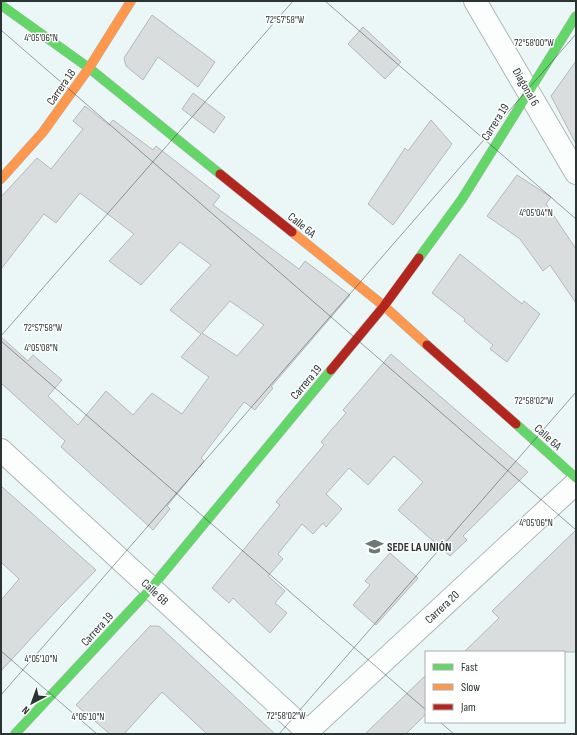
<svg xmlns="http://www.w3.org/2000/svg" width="577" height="735" font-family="'Sofia Sans Condensed',sans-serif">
  <rect width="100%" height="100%" fill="#ebf7f6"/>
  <g fill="#daddde" stroke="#b6b8b9" fill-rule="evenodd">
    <path d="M152 15 215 62 198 87 158 57 143 80 126 66 124 58Z"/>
    <path d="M363 27 401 62 385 79 348 44Z"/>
    <path d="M576 61V144L551 96Z"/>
    <path d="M193 93 225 117 214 133 182 109Z"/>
    <path d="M85 106 109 125 113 120 153 150 156 146 220 196 213 205 299 269 305 261 350 295 271 387 273 388 255 410 244 402 201 458 204 461 167 506 170 509 153 530 61 447 65 441 1 383V337L28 361 33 355 62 380 48 396 78 425 106 391 133 415 152 393 182 414 209 377 181 357 201 334 170 310 211 265 180 242 141 285 109 261 134 234 80 193 56 223 44 214 1 269V197L37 158 51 169 83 129 73 121ZM230 301 264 325 237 356 202 333Z"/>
    <path d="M431 120 452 144 393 225 368 204 405 148 408 151Z"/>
    <path d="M517 175 551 197 546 204 576 249V303L550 265 543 271 520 239 487 216Z"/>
    <path d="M460 254 522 304 524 301 540 314 507 362 490 349 493 345 464 321 465 319 432 293Z"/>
    <path d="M391 354 528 472 463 536 467 540 450 556 398 510 423 482 394 456 368 485 349 468 326 494 342 509 326 527 323 523 313 534 302 524 278 554 283 559 268 576 285 591 275 603 287 613 270 633 233 598 229 603 212 588 280 505 276 502 324 445 321 442 346 413 343 410Z"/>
    <path d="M1 486 96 570 59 608 1 671V600L19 579 1 562Z"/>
    <path d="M576 530V652H464L499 618 492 611Z"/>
    <path d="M390 553 418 578 376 625 353 605 370 585 365 581Z"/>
    <path d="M150 626H159L275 734H207L162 692 124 734H110L76 705Z"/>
    <path d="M426 675V714L406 734H365Z"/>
  </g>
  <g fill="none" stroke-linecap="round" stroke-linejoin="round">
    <defs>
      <g id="street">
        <path d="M475 1 576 173"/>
        <path d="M1 450 310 734"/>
        <path d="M307 732 576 483"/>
      </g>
      <g id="fast">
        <path d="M1 5 89 68 220 174"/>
        <path d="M419 258 462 199 576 16"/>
        <path d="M516 424 576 478"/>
        <path d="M15 734 151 588 331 370"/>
      </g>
      <g id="slow">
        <path d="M1 179 43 132 89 68 131 1"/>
        <path d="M292 232 384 306 427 345"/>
      </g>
      <g id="jam">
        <path d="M220 174 292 232"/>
        <path d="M427 345 516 424"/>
        <path d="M331 370 384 306 419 258"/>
      </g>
    </defs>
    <use href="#street" stroke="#aeb8b7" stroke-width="24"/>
    <use href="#fast" stroke="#aeb8b7" stroke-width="10"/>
    <use href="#slow" stroke="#aeb8b7" stroke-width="10"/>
    <use href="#jam" stroke="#aeb8b7" stroke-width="10"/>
    <use href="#street" stroke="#fcfefe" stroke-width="22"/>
    <use href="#fast" stroke="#63d668" stroke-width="9"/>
    <use href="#slow" stroke="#ff974d" stroke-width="9"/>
    <use href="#jam" stroke="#b3261e" stroke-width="9"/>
  </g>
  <path fill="none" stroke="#2b3433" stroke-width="1" stroke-opacity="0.45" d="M325 1 576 219M1 30 576 530M1 336 293 1M1 341 426 710M1 651 97 734M1 695 576 34M440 722 454 734M279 734 576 392"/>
  <defs>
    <symbol id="school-bare" viewBox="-9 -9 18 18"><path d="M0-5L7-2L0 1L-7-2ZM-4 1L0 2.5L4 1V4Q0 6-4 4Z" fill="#6e7877" stroke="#fff" stroke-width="2.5" paint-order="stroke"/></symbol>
  </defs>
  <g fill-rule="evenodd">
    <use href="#school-bare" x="362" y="534" width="25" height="25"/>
  </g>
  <g text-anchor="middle" stroke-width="3" stroke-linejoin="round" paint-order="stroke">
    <g font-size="12" fill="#2b3433" stroke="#fff">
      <text transform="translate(61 87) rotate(-55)" y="4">Carrera 18</text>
      <text transform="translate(526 87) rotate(60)" y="4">Diagonal 6</text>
      <text transform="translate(495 122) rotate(-58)" y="4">Carrera 19</text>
      <text transform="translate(302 225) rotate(39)" y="4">Calle 6A</text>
      <text transform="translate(306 382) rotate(-50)" y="4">Carrera 19</text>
      <text transform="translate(548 437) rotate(42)" y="4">Calle 6A</text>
      <text transform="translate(155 592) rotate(43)" y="4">Calle 6B</text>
      <text transform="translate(442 607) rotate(-43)" y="4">Carrera 20</text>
      <text transform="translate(97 629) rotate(-47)" y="4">Carrera 19</text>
    </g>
    <g font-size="12" font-weight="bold" fill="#2b3433" stroke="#fff" text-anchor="start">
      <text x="387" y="551">SEDE LA UNIÓN</text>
    </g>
  </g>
  <g font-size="10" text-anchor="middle" fill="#2b3433" stroke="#fff" stroke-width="3" stroke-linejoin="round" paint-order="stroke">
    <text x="285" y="23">72°57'58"W</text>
    <text x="41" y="41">4°05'06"N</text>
    <text x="534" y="46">72°58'00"W</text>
    <text x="536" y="216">4°05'04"N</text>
    <text x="43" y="331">72°57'58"W</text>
    <text x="41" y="351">4°05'08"N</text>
    <text x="534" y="404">72°58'02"W</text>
    <text x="536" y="526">4°05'06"N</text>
    <text x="41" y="662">4°05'10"N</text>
    <text x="286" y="719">72°58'02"W</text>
    <text x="88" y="720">4°05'10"N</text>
  </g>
  <rect width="577" height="735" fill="none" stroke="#2b3433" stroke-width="4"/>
  <rect x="425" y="651" width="140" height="72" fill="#ffffff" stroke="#aaaead"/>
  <rect x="433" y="664" width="20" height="6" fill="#63d668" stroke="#aaaead"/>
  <text x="461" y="671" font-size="12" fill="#2b3433">Fast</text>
  <rect x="433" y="684" width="20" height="6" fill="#ff974d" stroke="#aaaead"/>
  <text x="461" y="691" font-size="12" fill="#2b3433">Slow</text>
  <rect x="433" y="704" width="20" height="6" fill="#b3261e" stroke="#aaaead"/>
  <text x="461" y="711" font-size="12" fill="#2b3433">Jam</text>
  <g transform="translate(32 703) rotate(221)" stroke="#ffffff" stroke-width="3" paint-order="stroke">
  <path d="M0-3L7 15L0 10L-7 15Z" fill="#2b3433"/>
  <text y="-6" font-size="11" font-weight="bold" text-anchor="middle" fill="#2b3433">N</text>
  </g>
</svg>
